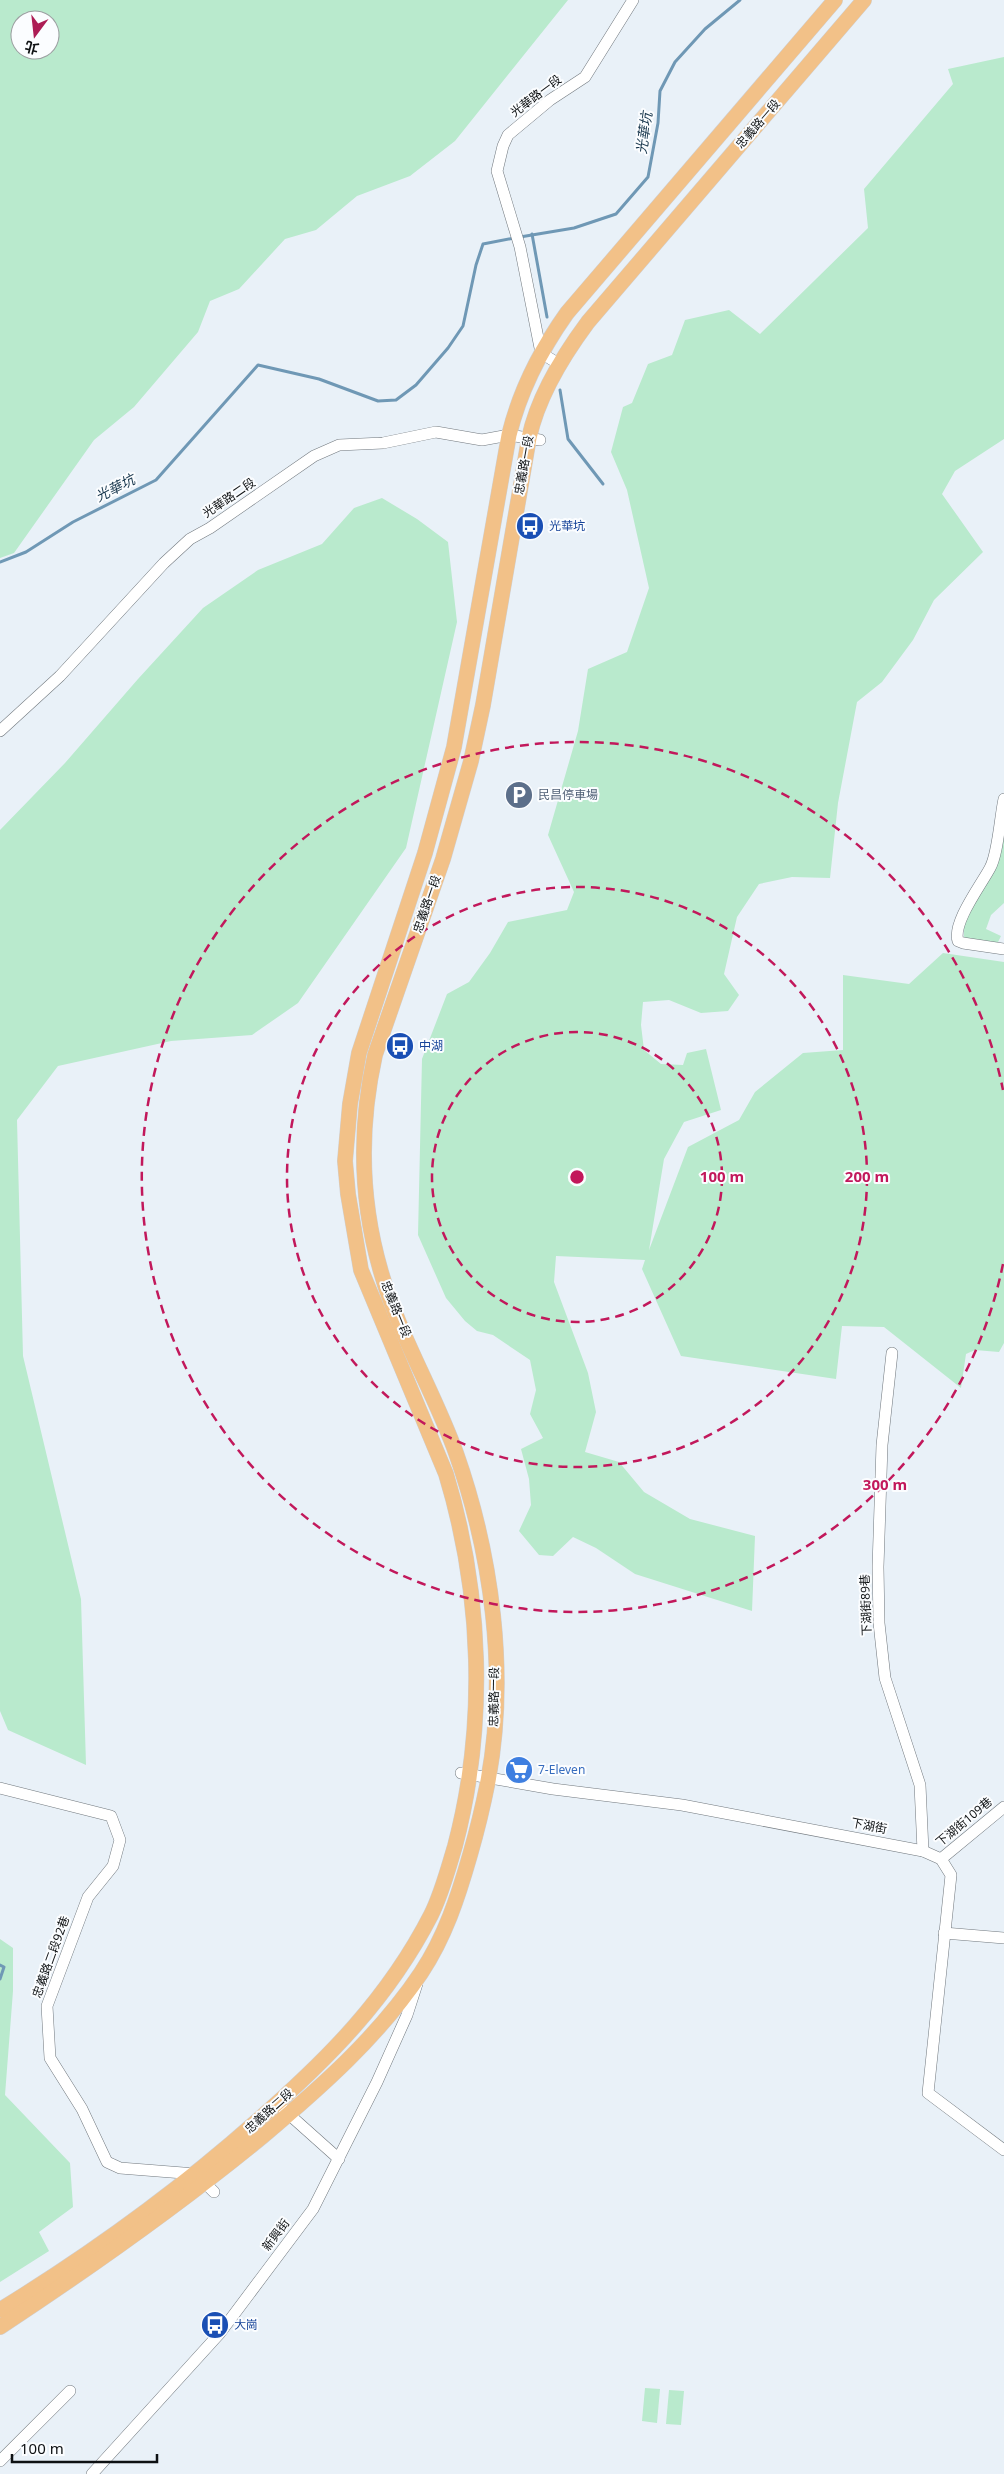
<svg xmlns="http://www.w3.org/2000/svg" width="1004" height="2474" font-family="'Noto Sans','Noto Sans TC',sans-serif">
  <rect width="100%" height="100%" fill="#e9f1f8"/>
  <g fill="#b9eacd" fill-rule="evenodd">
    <path d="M0 0H568L455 141 410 176 357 196 316 230 285 239 239 289 210 301 198 332 134 407 94 440 14 553 0 558ZM20 20H50V50H20Z"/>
    <path d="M1004 57V439L955 471 942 494 983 552 934 600 913 640 882 682 857 702 838 803 830 878 792 877 759 884 737 917 724 974 739 995 728 1011 701 1013 669 1000 643 1002 641 1025 644 1050 661 1064 683 1065 687 1053 706 1049 721 1110 684 1122 664 1159 649 1250 688 1147 739 1120 755 1092 803 1053 843 1050V975L909 984 943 953 1004 962V1343L999 1352 975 1350 966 1354 961 1388 884 1327 842 1326 836 1379 681 1356 642 1269 645 1260 556 1256 554 1282 588 1373 596 1412 585 1452 619 1462 644 1492 690 1519 755 1536 752 1611 635 1574 596 1548 573 1537 553 1556 539 1555 519 1531 531 1505 529 1479 521 1449 543 1438 530 1414 536 1390 530 1360 493 1335 477 1331 465 1321 446 1298 418 1235 422 1059 447 994 469 982 490 953 508 922 567 910 574 892 548 835 578 731 588 669 627 652 649 588 627 490 611 452 623 407 632 403 648 364 672 355 685 320 729 310 760 334 868 228 864 189 953 84 948 69Z"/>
    <path d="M382 498 417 519 448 542 457 622 406 848 298 1003 252 1035 171 1041 58 1066 17 1120 23 1356 81 1599 86 1765 8 1730 0 1711V830L65 763 138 679 203 608 258 570 322 544 354 508Z"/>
    <path d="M1004 825V903L991 915 986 929 1001 936 996 946 964 939V921Z"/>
    <path d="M0 1939 13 1948V1991L5 2095 70 2163 73 2207 39 2232 49 2251 0 2282Z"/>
    <path d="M645 2388 660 2389 657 2423 642 2421Z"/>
    <path d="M669 2390 684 2391 681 2425 666 2424Z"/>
  </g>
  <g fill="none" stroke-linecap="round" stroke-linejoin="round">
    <g stroke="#6f98b5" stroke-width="3">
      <path d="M532 234 547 317"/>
      <path d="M520 237 574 228 616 214 648 177 658 123 660 91 675 62 705 29 740 0"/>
      <path d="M560 390 568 439 603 484"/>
      <path d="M0 562 26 552 73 522 156 480 258 365 319 379 378 401 396 400 416 385 448 348 463 326 476 265 483 244 514 238"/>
      <path d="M0 1965 4 1967 0 1979"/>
    </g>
    <defs>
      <g id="minor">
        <path d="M559 364 541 353 520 247 497 171 503 146 508 135 550 100 585 77 633 0"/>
        <path d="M0 731 60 676 164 563 190 539 210 528 314 456 339 445 383 443 436 432 482 440 509 435 540 440"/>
        <path d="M1004 799C1000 817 998 854 990 868 981 885 952 923 958 941L963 943 1004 949"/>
        <path d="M892 1353 882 1445 878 1567 879 1623 885 1678 920 1785 923 1851"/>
        <path d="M461 1773 553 1789 682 1805 923 1851 941 1859 951 1875 928 2093 1004 2150"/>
        <path d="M0 1788 111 1816 120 1840 113 1866 88 1897 47 2006 50 2058 82 2109 107 2162 120 2168 196 2174 214 2192"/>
        <path d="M941 1859 1004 1807"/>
        <path d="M944 1933 1004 1938"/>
        <path d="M283 2109 339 2159"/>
        <path d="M0 2461 70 2391"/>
        <path d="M92 2474 220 2333 313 2209 377 2082 407 2015 417 1984"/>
      </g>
      <g id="major">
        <path d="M0 2310C91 2254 177 2192 257 2121 327 2060 388 1999 431 1915 442 1893 448 1869 455 1846 487 1725 482 1593 446 1474L361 1270 348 1194 345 1161 350 1104 359 1053 425 853 454 747 509 435C520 390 540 351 567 313L835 0"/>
        <path d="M0 2327C91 2267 179 2205 263 2136 320 2088 379 2036 421 1973 445 1937 458 1897 470 1855 477 1831 483 1806 488 1781 508 1674 492 1555 456 1453 434 1392 399 1335 381 1272 360 1200 359 1127 375 1055L443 859 471 761 483 705 529 438C538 396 562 357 588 322L864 0"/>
      </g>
    </defs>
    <use href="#minor" stroke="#71787e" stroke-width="12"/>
    <use href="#major" stroke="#cfcfd0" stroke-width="16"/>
    <use href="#minor" stroke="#fff" stroke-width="11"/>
    <use href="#major" stroke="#f2c188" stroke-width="15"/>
  </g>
  <g fill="none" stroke="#c2185b" stroke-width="2.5" stroke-dasharray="9 6">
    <circle cx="577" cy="1177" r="145"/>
    <circle cx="577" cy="1177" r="290"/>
    <path d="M1003 1264A435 435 0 1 1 1003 1090"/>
  </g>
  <defs>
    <symbol id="bus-disc" viewBox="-11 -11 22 22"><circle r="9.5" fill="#1a4fb4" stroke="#fbfdff"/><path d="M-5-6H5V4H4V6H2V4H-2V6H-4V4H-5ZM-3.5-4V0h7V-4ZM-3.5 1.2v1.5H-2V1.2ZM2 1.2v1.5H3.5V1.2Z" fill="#fff"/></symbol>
    <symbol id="parking-disc" viewBox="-11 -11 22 22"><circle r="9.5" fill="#5c6f8a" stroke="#fbfdff"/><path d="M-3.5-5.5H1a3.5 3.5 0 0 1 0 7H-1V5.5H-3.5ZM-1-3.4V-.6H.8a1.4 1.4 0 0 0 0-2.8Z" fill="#fff"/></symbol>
    <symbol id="supermarket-disc" viewBox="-11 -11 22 22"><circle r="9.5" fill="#3f7fe0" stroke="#fbfdff"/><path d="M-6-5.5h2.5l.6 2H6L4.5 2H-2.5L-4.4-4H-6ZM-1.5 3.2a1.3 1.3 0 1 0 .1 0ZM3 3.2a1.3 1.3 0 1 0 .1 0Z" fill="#fff"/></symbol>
  </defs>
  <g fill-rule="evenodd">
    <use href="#bus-disc" x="514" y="510" width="32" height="32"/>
    <use href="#parking-disc" x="503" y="779" width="32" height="32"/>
    <use href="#bus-disc" x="384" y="1030" width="32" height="32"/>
    <use href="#supermarket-disc" x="503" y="1754" width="32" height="32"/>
    <use href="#bus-disc" x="199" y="2309" width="32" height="32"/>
  </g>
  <g text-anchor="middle" stroke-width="4" stroke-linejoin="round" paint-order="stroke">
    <g font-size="12" fill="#0e1113" stroke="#fbfdff">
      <text transform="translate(536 96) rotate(-37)" y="4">光華路一段</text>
      <text transform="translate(758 124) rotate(-49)" y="4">忠義路一段</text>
      <text transform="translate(524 465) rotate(-80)" y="4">忠義路一段</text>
      <text transform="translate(229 498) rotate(-34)" y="4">光華路二段</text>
      <text transform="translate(427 904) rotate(-71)" y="4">忠義路一段</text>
      <text transform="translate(396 1309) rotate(68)" y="4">忠義路一段</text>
      <text transform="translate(866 1605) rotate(-92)" y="4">下湖街89巷</text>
      <text transform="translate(494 1697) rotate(-89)" y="4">忠義路一段</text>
      <text transform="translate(964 1822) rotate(-40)" y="4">下湖街109巷</text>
      <text transform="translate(869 1826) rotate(11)" y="4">下湖街</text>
      <text transform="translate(51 1957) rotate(-70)" y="4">忠義路二段92巷</text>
      <text transform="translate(269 2111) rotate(-42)" y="4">忠義路二段</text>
      <text transform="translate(276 2235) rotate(-53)" y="4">新興街</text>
    </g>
    <g font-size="12" fill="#164399" stroke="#fbfdff" text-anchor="start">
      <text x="549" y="530">光華坑</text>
      <text x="419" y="1050">中湖</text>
      <text x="234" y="2329">大崗</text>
    </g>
    <g font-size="12" fill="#4e5e75" stroke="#fbfdff" text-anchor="start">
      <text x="538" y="799">民昌停車場</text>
    </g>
    <g font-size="12" fill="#366cbe" stroke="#fbfdff" text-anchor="start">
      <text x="538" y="1774">7-Eleven</text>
    </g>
    <g font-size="14" font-style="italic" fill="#17364c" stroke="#fbfdff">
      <text transform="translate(644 133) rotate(-82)" y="5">光華坑</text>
      <text transform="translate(115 488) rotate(-27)" y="5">光華坑</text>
    </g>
  </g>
  <circle cx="577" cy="1177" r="8" fill="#c2185b" stroke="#fbfdff" stroke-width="2.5"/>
  <g font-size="15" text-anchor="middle" font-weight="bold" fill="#c2185b" stroke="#fbfdff" stroke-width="4" stroke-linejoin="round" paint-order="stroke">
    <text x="722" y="1182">100 m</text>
    <text x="867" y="1182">200 m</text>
    <text x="885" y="1490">300 m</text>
  </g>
  <g transform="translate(35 35) rotate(195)"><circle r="24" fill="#fbfdff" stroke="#9c9fa1"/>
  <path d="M0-4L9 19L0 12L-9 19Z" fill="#ad1d55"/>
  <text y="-8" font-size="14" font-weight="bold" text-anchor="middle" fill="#0e1113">北</text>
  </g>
  <path d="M12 2454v8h145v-8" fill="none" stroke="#0e1113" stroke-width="2.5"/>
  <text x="20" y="2454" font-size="15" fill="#0e1113" stroke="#fbfdff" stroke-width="4" paint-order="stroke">100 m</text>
</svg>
